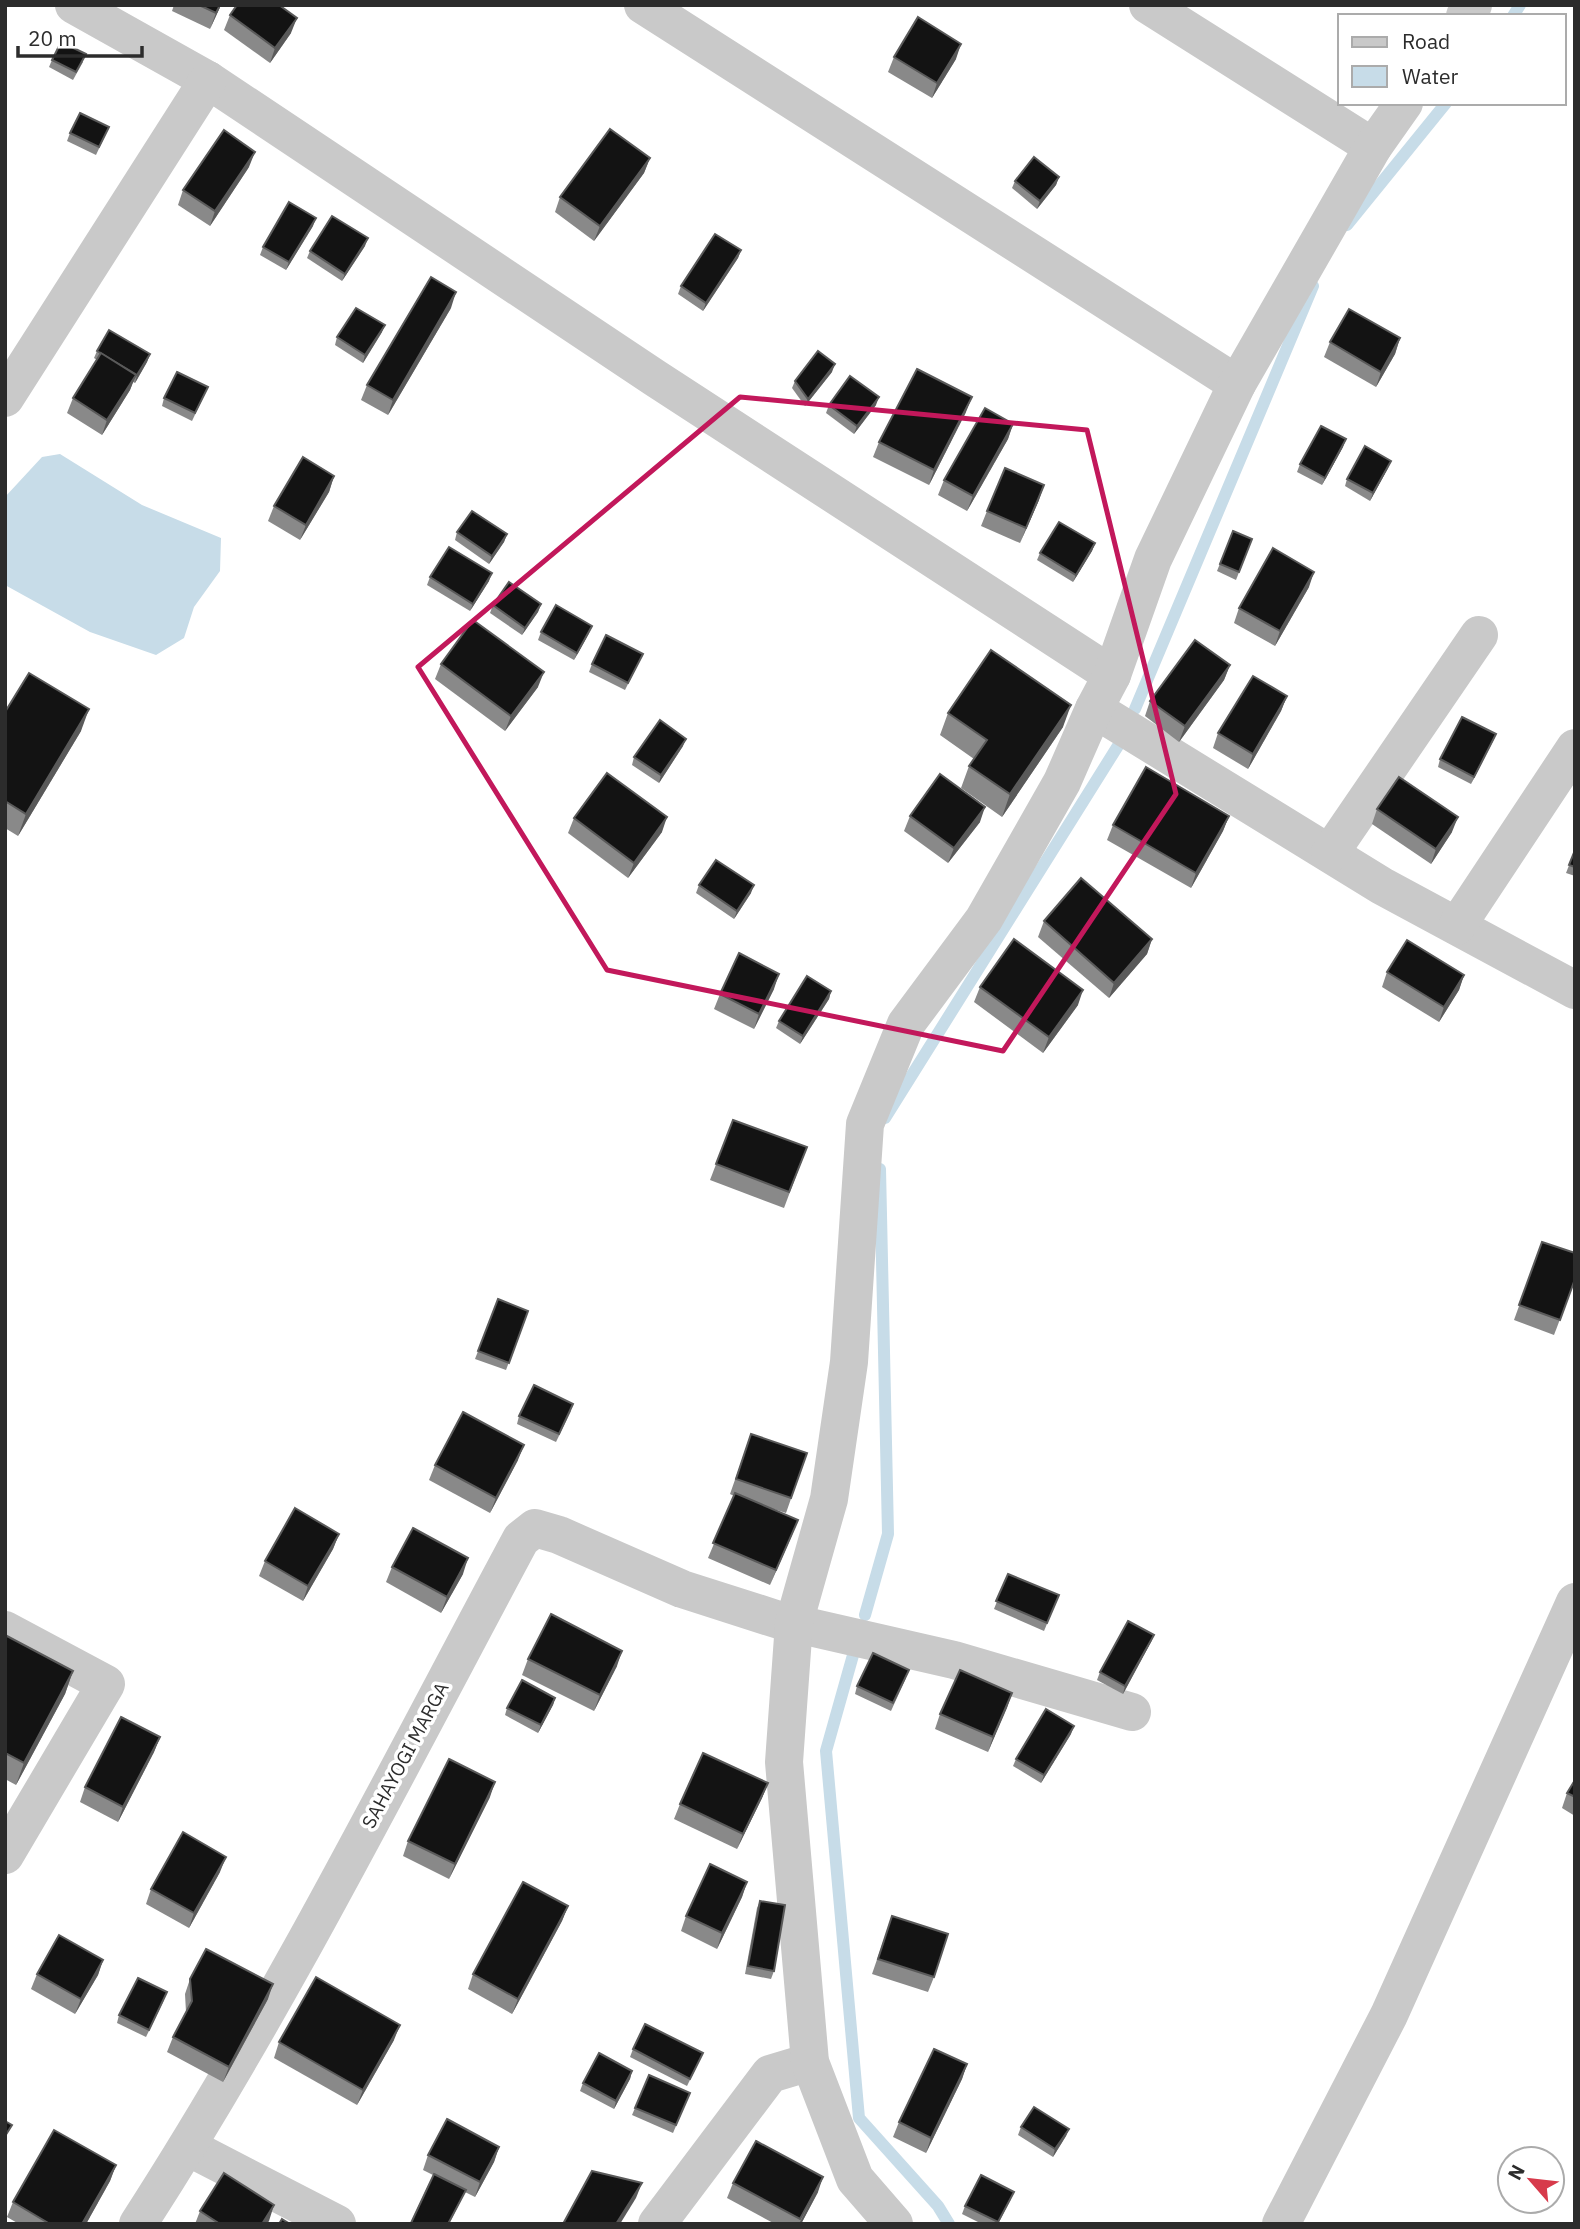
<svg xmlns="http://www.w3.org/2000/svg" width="1580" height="2229" font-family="'IBM Plex Sans',sans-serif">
  <rect width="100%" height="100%" fill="#fff"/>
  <path fill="#c7dce8" d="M60 454 142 505 221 538 220 571 194 607 184 638 156 655 90 632 5 585V497L42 457Z"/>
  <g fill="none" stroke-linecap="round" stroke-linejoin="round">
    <g stroke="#c7dce8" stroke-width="12">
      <path d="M1513 16 1520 5"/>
      <path d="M1347 225 1446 103"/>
      <path d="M1135 709 1313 286"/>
      <path d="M885 1118 1121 741"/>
      <path d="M865 1615 888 1534 880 1169"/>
      <path d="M857 1641 826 1751 859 2118 938 2206 949 2224"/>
    </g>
    <g stroke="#c9c9c9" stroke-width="38">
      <path d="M74 5 208 80 655 378 1112 675"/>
      <path d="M643 5 1237 384"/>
      <path d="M1148 5 1373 147"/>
      <path d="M1465 16 1473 5"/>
      <path d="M5 398 208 80"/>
      <path d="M1094 709 1382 886 1575 990"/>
      <path d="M1330 853 1479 635"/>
      <path d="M1457 926 1575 748"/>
      <path d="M5 1630 106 1684 5 1855"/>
      <path d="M188 2147 337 2224"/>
      <path d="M138 2224C280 2004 397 1770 521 1539L535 1528 559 1535 682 1589 779 1620 954 1660 1132 1712"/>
      <path d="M657 2224 770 2074 810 2062"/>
      <path d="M894 2224 855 2179 810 2062 784 1762 794 1623 829 1499 849 1362 865 1124 906 1024 984 919 1062 782 1094 709 1112 675 1153 559 1237 384 1373 147 1404 103"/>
      <path d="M1281 2224 1389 2015 1575 1602"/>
    </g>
  </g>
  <g fill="#898989">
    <path d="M174 5H221L210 29 172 11Z"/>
    <path d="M230 15 291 33 270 63 224 30Z"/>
    <path d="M894 57 956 59 932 98 888 72Z"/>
    <path d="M52 60 83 62 73 80 49 67Z"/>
    <path d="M109 127 96 155 67 141 70 133Z"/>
    <path d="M650 158 644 173 594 241 555 212 560 197Z"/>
    <path d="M249 167 210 226 178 205 183 190Z"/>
    <path d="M1059 177 1056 185 1037 209 1012 188 1015 181Z"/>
    <path d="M313 226 286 270 260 255 263 247Z"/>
    <path d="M365 246 342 281 307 258 310 251Z"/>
    <path d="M741 250 738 258 703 311 678 294 681 286Z"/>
    <path d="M451 308 388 415 361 400 367 385Z"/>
    <path d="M382 332 363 363 335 345 337 337Z"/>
    <path d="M1400 338 1395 354 1376 387 1324 357 1330 342Z"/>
    <path d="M97 351 150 354 147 362 135 383 133 382 130 390 102 435 67 413 73 398 97 360 94 358Z"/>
    <path d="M832 372 805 406 792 388 795 381Z"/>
    <path d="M208 387 192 421 162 406 164 398Z"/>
    <path d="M829 405H876L854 434 826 413Z"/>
    <path d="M966 412 929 485 873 457 879 442Z"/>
    <path d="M1013 424 1008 439 967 511 938 495 944 480Z"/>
    <path d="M1343 447 1322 485 1297 472 1300 464Z"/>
    <path d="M1388 468 1370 501 1345 486 1347 479Z"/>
    <path d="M334 476 329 492 300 540 268 521 274 506Z"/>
    <path d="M1039 500 1020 543 981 526 987 511Z"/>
    <path d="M1233 531 1252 539 1236 580 1217 571Z"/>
    <path d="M457 532 507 534 504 542 489 564 455 540Z"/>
    <path d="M1095 543 1092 551 1073 582 1037 560 1040 553Z"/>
    <path d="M430 577 489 581 470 611 427 585Z"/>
    <path d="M1309 587 1275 646 1234 623 1239 608Z"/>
    <path d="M541 604 538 612 522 635 490 613 493 605Z"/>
    <path d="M541 632 589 633 574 660 538 640Z"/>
    <path d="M643 654 625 690 589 672 592 664Z"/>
    <path d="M441 664 538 687 505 731 435 679Z"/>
    <path d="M1230 665 1224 680 1179 742 1145 716 1150 701Z"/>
    <path d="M1287 696 1281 711 1248 769 1213 748 1218 733Z"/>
    <path d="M5 712 81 731 18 836 5 828Z"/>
    <path d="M948 713 1063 727 1002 817 961 788 969 766 974 759 940 735Z"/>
    <path d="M1496 734 1471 784 1438 767 1440 759Z"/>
    <path d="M683 746 659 783 632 765 634 757Z"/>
    <path d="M1377 809 1452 832 1431 864 1372 824Z"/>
    <path d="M910 816 980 822 948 863 904 831Z"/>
    <path d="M1229 816 1223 831 1191 888 1107 840 1113 825Z"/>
    <path d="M574 818 662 832 628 878 568 833Z"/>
    <path d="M1575 850V876L1566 873Z"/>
    <path d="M699 885 751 893 734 919 696 893Z"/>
    <path d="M1044 921 1152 939 1147 954 1109 998 1038 937Z"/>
    <path d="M1387 972 1464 975 1459 990 1439 1022 1382 987Z"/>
    <path d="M980 987 1078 1005 1043 1053 974 1002Z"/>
    <path d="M774 989 754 1029 714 1009 720 994Z"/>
    <path d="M831 991 829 999 800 1044 776 1028 779 1021Z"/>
    <path d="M733 1120 807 1147 784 1208 710 1180Z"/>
    <path d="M1542 1242 1575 1280 1554 1335 1514 1320Z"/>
    <path d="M498 1299 528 1311 506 1370 475 1359Z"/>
    <path d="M571 1411 556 1442 517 1424 519 1416Z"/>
    <path d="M751 1434 807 1453 786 1513 767 1507 798 1520 770 1585 708 1558 734 1496 730 1494Z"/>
    <path d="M518 1460 490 1513 429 1480 435 1465Z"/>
    <path d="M339 1534 333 1549 303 1601 259 1576 265 1561Z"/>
    <path d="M392 1567 463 1574 441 1613 386 1582Z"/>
    <path d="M1008 1574 1059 1595 1044 1631 994 1609Z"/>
    <path d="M5 1635 73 1671 65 1694 16 1785 5 1779Z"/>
    <path d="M1154 1635 1151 1642 1123 1694 1097 1680 1100 1672Z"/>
    <path d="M528 1659 617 1666 594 1711 522 1675Z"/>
    <path d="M906 1678 891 1711 855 1694 857 1686Z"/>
    <path d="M1012 1693 988 1752 935 1729 940 1714Z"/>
    <path d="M555 1698 553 1705 538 1733 505 1715 507 1708Z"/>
    <path d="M1071 1734 1041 1783 1013 1766 1016 1759Z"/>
    <path d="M160 1737 154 1752 118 1822 80 1802 85 1787Z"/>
    <path d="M1575 1780V1816L1562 1808 1567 1793Z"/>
    <path d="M768 1783 762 1798 737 1849 674 1819 680 1804Z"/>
    <path d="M490 1797 449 1879 403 1856 408 1841Z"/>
    <path d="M220 1872 189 1928 146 1904 151 1889Z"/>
    <path d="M747 1882 742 1897 717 1949 681 1931 686 1916Z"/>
    <path d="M760 1901 774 1971 771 1979 745 1974 757 1908Z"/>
    <path d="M568 1906 562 1921 512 2014 468 1989 473 1974Z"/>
    <path d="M892 1916 934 1977 928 1992 872 1974Z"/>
    <path d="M103 1960 98 1975 75 2014 31 1989 37 1974Z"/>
    <path d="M190 1979 268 1999 223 2082 167 2052 173 2037 186 2012 185 1994Z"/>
    <path d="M164 2000 146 2037 117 2023 119 2015Z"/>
    <path d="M394 2040 357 2105 274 2058 279 2042Z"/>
    <path d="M633 2049 703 2053 687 2086 630 2057Z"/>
    <path d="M967 2064 962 2079 926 2153 893 2137 899 2122Z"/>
    <path d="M632 2071 630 2079 614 2109 580 2091 583 2083Z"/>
    <path d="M690 2093 673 2133 632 2115 635 2108Z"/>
    <path d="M1021 2127 1069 2129 1066 2136 1053 2157 1018 2135Z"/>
    <path d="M499 2147 494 2162 475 2197 465 2192 449 2224H410L433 2175 423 2170 428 2155Z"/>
    <path d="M116 2165 110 2181 86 2224H19L7 2217 13 2202Z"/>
    <path d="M733 2183 818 2192 801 2224H775L727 2198Z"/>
    <path d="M1011 2199 998 2224H982L962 2214 965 2206Z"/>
    <path d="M200 2211 269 2221 266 2224H195Z"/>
  </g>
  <g fill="#5a5a5a">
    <path d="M220 5H221L210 29 216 13Z"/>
    <path d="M297 18 291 33 270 63 275 48Z"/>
    <path d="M961 44 956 59 932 98 937 83Z"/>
    <path d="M255 152 249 167 210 226 215 211Z"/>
    <path d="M650 158 644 173 594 241 600 226Z"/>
    <path d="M1059 177 1056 185 1037 209 1040 201Z"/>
    <path d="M316 218 313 226 286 270 289 262Z"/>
    <path d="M368 238 365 246 342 281 345 274Z"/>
    <path d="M741 250 738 258 703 311 706 303Z"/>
    <path d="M456 292 451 308 388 415 393 400Z"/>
    <path d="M385 325 382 332 363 363 365 355Z"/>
    <path d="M1400 338 1395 354 1376 387 1381 372Z"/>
    <path d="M150 354 147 362 135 383 137 375Z"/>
    <path d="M835 364 832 372 805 406 808 399Z"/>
    <path d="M136 375 130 390 102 435 107 420Z"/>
    <path d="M879 397 876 405 854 434 857 426Z"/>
    <path d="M972 397 966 412 929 485 934 470Z"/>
    <path d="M1013 424 1008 439 967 511 973 496Z"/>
    <path d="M1346 439 1343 447 1322 485 1325 478Z"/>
    <path d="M1391 461 1388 468 1370 501 1373 493Z"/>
    <path d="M334 476 329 492 300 540 306 525Z"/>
    <path d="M1044 485 1039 500 1020 543 1026 528Z"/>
    <path d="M507 534 504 542 489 564 492 556Z"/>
    <path d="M1095 543 1092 551 1073 582 1076 575Z"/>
    <path d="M1314 572 1309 587 1275 646 1280 631Z"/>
    <path d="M492 573 489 581 470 611 473 604Z"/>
    <path d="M541 604 538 612 522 635 525 628Z"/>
    <path d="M592 626 589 633 574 660 577 653Z"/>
    <path d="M1230 665 1224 680 1179 742 1185 726Z"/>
    <path d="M544 672 538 687 505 731 511 716Z"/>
    <path d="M1287 696 1281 711 1248 769 1253 754Z"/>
    <path d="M1071 705 1063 727 1002 817 1010 794Z"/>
    <path d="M89 709 81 731 18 836 26 814Z"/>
    <path d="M1496 734 1493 741 1471 784 1474 777Z"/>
    <path d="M686 739 683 746 659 783 661 775Z"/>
    <path d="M985 807 980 822 948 863 954 848Z"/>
    <path d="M1229 816 1223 831 1191 888 1196 873Z"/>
    <path d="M667 817 662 832 628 878 634 863Z"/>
    <path d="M1458 817 1452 832 1431 864 1436 849Z"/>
    <path d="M754 885 751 893 734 919 737 911Z"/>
    <path d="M1152 939 1147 954 1109 998 1114 983Z"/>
    <path d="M779 974 774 989 754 1029 759 1014Z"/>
    <path d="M1464 975 1459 990 1439 1022 1444 1007Z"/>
    <path d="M1083 990 1078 1005 1043 1053 1049 1037Z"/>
    <path d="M831 991 829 999 800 1044 803 1036Z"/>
    <path d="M524 1445 518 1460 490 1513 496 1498Z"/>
    <path d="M798 1520 792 1535 770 1585 776 1570Z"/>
    <path d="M339 1534 333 1549 303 1601 308 1586Z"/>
    <path d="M468 1558 463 1574 441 1613 447 1597Z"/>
    <path d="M1154 1635 1151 1642 1123 1694 1125 1686Z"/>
    <path d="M622 1651 617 1666 594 1711 600 1695Z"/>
    <path d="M73 1671 65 1694 16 1785 24 1763Z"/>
    <path d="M1012 1693 1007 1708 988 1752 993 1737Z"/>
    <path d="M555 1698 553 1705 538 1733 541 1725Z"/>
    <path d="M1074 1726 1071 1734 1041 1783 1044 1775Z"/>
    <path d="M160 1737 154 1752 118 1822 123 1807Z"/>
    <path d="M495 1782 490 1797 449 1879 455 1864Z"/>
    <path d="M768 1783 762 1798 737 1849 743 1834Z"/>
    <path d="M226 1857 220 1872 189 1928 194 1913Z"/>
    <path d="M747 1882 742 1897 717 1949 722 1933Z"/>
    <path d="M568 1906 562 1921 512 2014 518 1999Z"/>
    <path d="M103 1960 98 1975 75 2014 81 1999Z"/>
    <path d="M273 1984 268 1999 223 2082 229 2067Z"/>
    <path d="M400 2025 394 2040 357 2105 363 2090Z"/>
    <path d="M967 2064 962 2079 926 2153 931 2138Z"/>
    <path d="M632 2071 630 2079 614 2109 616 2101Z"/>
    <path d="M1069 2129 1066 2136 1053 2157 1055 2149Z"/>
    <path d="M499 2147 494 2162 475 2197 480 2182Z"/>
    <path d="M116 2165 110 2181 86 2224H82Z"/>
    <path d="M823 2177 818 2192 801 2224H799Z"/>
    <path d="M642 2183 636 2198 620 2224H616Z"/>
    <path d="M274 2205 269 2221 266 2224H262Z"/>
  </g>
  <g fill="#131313" stroke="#5a5a5a" stroke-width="2">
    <path d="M199 5H220L216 13Z"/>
    <path d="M237 5H279L297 18 275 48 230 15Z"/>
    <path d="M918 17 961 44 937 83 894 57Z"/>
    <path d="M61 42 86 54 76 72 52 60Z"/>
    <path d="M80 113 109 127 99 147 70 133Z"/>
    <path d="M610 129 650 158 600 226 560 197Z"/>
    <path d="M224 130 255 152 215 211 183 190Z"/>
    <path d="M1034 157 1059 177 1040 201 1015 181Z"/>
    <path d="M289 202 316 218 289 262 263 247Z"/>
    <path d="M332 216 368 238 345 274 310 251Z"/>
    <path d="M715 234 741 250 706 303 681 286Z"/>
    <path d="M431 277 456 292 393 400 367 385Z"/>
    <path d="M356 308 385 325 365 355 337 337Z"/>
    <path d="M1349 309 1400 338 1381 372 1330 342Z"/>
    <path d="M109 330 150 354 137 375 97 351Z"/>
    <path d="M818 351 835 364 808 399 795 381Z"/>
    <path d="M101 353 136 375 107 420 73 398Z"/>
    <path d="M917 369 972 397 934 470 879 442Z"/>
    <path d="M177 372 208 387 195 413 164 398Z"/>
    <path d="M850 376 879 397 857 426 829 405Z"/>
    <path d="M985 408 1013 424 973 496 944 480Z"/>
    <path d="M1321 426 1346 439 1325 478 1300 464Z"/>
    <path d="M1365 446 1391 461 1373 493 1347 479Z"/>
    <path d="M303 457 334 476 306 525 274 506Z"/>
    <path d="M1005 468 1044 485 1026 528 987 511Z"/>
    <path d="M472 511 507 534 492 556 457 532Z"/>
    <path d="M1059 522 1095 543 1076 575 1040 553Z"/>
    <path d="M1233 531 1252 539 1239 572 1220 564Z"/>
    <path d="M449 547 492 573 473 604 430 577Z"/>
    <path d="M1273 548 1314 572 1280 631 1239 608Z"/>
    <path d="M509 582 541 604 525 628 493 605Z"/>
    <path d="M556 605 592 626 577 653 541 632Z"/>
    <path d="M473 620 544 672 511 716 441 664Z"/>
    <path d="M606 635 643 654 628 683 592 664Z"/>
    <path d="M1195 640 1230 665 1185 726 1150 701Z"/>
    <path d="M991 650 1071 705 1010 794 969 766 987 740 948 713Z"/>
    <path d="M29 673 89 709 26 814 5 801V712Z"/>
    <path d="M1253 676 1287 696 1253 754 1218 733Z"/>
    <path d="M1462 717 1496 734 1474 777 1440 759Z"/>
    <path d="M660 720 686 739 661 775 634 757Z"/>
    <path d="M1146 767 1229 816 1196 873 1113 825Z"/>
    <path d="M607 773 667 817 634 863 574 818Z"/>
    <path d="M940 774 985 807 954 848 910 816Z"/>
    <path d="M1399 777 1458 817 1436 849 1377 809Z"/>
    <path d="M1575 850V867L1569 865Z"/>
    <path d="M716 860 754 885 737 911 699 885Z"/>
    <path d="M1081 878 1152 939 1114 983 1044 921Z"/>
    <path d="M1014 939 1083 990 1049 1037 980 987Z"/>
    <path d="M1407 940 1464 975 1444 1007 1387 972Z"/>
    <path d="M739 953 779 974 759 1014 720 994Z"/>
    <path d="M807 976 831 991 803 1036 779 1021Z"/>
    <path d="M733 1120 807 1147 789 1192 716 1164Z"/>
    <path d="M1542 1242 1575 1253V1279L1560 1320 1519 1305Z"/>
    <path d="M498 1299 528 1311 509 1363 478 1351Z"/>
    <path d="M534 1385 573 1404 559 1434 519 1416Z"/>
    <path d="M463 1412 524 1445 496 1498 435 1465Z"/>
    <path d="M751 1434 807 1453 791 1498 736 1479Z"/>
    <path d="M735 1493 798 1520 776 1570 713 1543Z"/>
    <path d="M295 1508 339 1534 308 1586 265 1561Z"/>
    <path d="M413 1528 468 1558 447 1597 392 1567Z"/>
    <path d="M1008 1574 1059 1595 1047 1623 996 1601Z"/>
    <path d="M551 1614 622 1651 600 1695 528 1659Z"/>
    <path d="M1128 1621 1154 1635 1125 1686 1100 1672Z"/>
    <path d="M5 1635 73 1671 24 1763 5 1753Z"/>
    <path d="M873 1653 909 1670 893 1703 857 1686Z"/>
    <path d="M960 1670 1012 1693 993 1737 940 1714Z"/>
    <path d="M522 1680 555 1698 541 1725 507 1708Z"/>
    <path d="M1046 1709 1074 1726 1044 1775 1016 1759Z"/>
    <path d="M121 1717 160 1737 123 1807 85 1787Z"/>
    <path d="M703 1753 768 1783 743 1834 680 1804Z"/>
    <path d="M449 1759 495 1782 455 1864 408 1841Z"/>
    <path d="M1575 1780V1797L1567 1793Z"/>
    <path d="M183 1832 226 1857 194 1913 151 1889Z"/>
    <path d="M710 1864 747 1882 722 1933 686 1916Z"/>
    <path d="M523 1882 568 1906 518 1999 473 1974Z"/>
    <path d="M760 1901 785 1905 774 1971 748 1966Z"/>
    <path d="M892 1916 948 1934 934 1977 878 1959Z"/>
    <path d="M59 1935 103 1960 81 1999 37 1974Z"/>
    <path d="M206 1949 273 1984 229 2067 173 2037 192 2001 190 1979Z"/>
    <path d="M316 1977 400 2025 363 2090 279 2042Z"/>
    <path d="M138 1978 167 1992 149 2030 119 2015Z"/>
    <path d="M645 2024 703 2053 690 2079 633 2049Z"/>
    <path d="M934 2049 967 2064 931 2138 899 2122Z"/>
    <path d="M599 2053 632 2071 616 2101 583 2083Z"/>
    <path d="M649 2075 690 2093 676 2125 635 2108Z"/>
    <path d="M1034 2107 1069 2129 1055 2149 1021 2127Z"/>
    <path d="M447 2119 499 2147 480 2182 428 2155Z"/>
    <path d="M5 2121 12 2125 5 2136Z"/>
    <path d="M54 2130 116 2165 82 2224H50L13 2202Z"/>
    <path d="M756 2141 823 2177 800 2219 733 2183Z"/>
    <path d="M592 2171 642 2183 616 2224H563Z"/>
    <path d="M224 2173 274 2205 262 2224H220L200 2211Z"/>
    <path d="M434 2174 466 2190 448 2224H413L411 2223Z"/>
    <path d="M981 2175 1014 2192 998 2222 965 2206Z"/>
    <path d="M282 2219 290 2224H279Z"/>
  </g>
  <path fill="none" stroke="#c2185b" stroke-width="5" stroke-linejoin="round" d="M740 397 1087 430 1176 794 1003 1051 607 970 418 667Z"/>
  <g text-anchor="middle" stroke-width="7" stroke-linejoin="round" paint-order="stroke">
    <g font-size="19" fill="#2c2c2c" stroke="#fff">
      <text transform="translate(405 1755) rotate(-62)" y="7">SAHAYOGI MARGA</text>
    </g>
  </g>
  <rect width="1580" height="2229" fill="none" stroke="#2c2c2c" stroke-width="14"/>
  <rect x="1338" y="14" width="228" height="91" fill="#ffffff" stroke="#ababab" stroke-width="2"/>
  <rect x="1352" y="37" width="35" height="10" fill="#c9c9c9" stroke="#ababab" stroke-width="2"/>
  <text x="1402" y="49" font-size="21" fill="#2c2c2c">Road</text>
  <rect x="1352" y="66" width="35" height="21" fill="#c7dce8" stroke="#ababab" stroke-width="2"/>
  <text x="1402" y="84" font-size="21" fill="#2c2c2c">Water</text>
  <g transform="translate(1531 2180) rotate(298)"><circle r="33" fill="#ffffff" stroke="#ababab" stroke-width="2"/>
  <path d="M0-5L12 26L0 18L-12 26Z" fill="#d73a4b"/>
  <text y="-10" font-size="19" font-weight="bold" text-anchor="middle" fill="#2c2c2c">N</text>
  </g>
  <path d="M18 46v10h124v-10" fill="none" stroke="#2c2c2c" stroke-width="3.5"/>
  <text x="28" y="46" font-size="21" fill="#2c2c2c" stroke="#ffffff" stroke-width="5" paint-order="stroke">20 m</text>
</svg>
